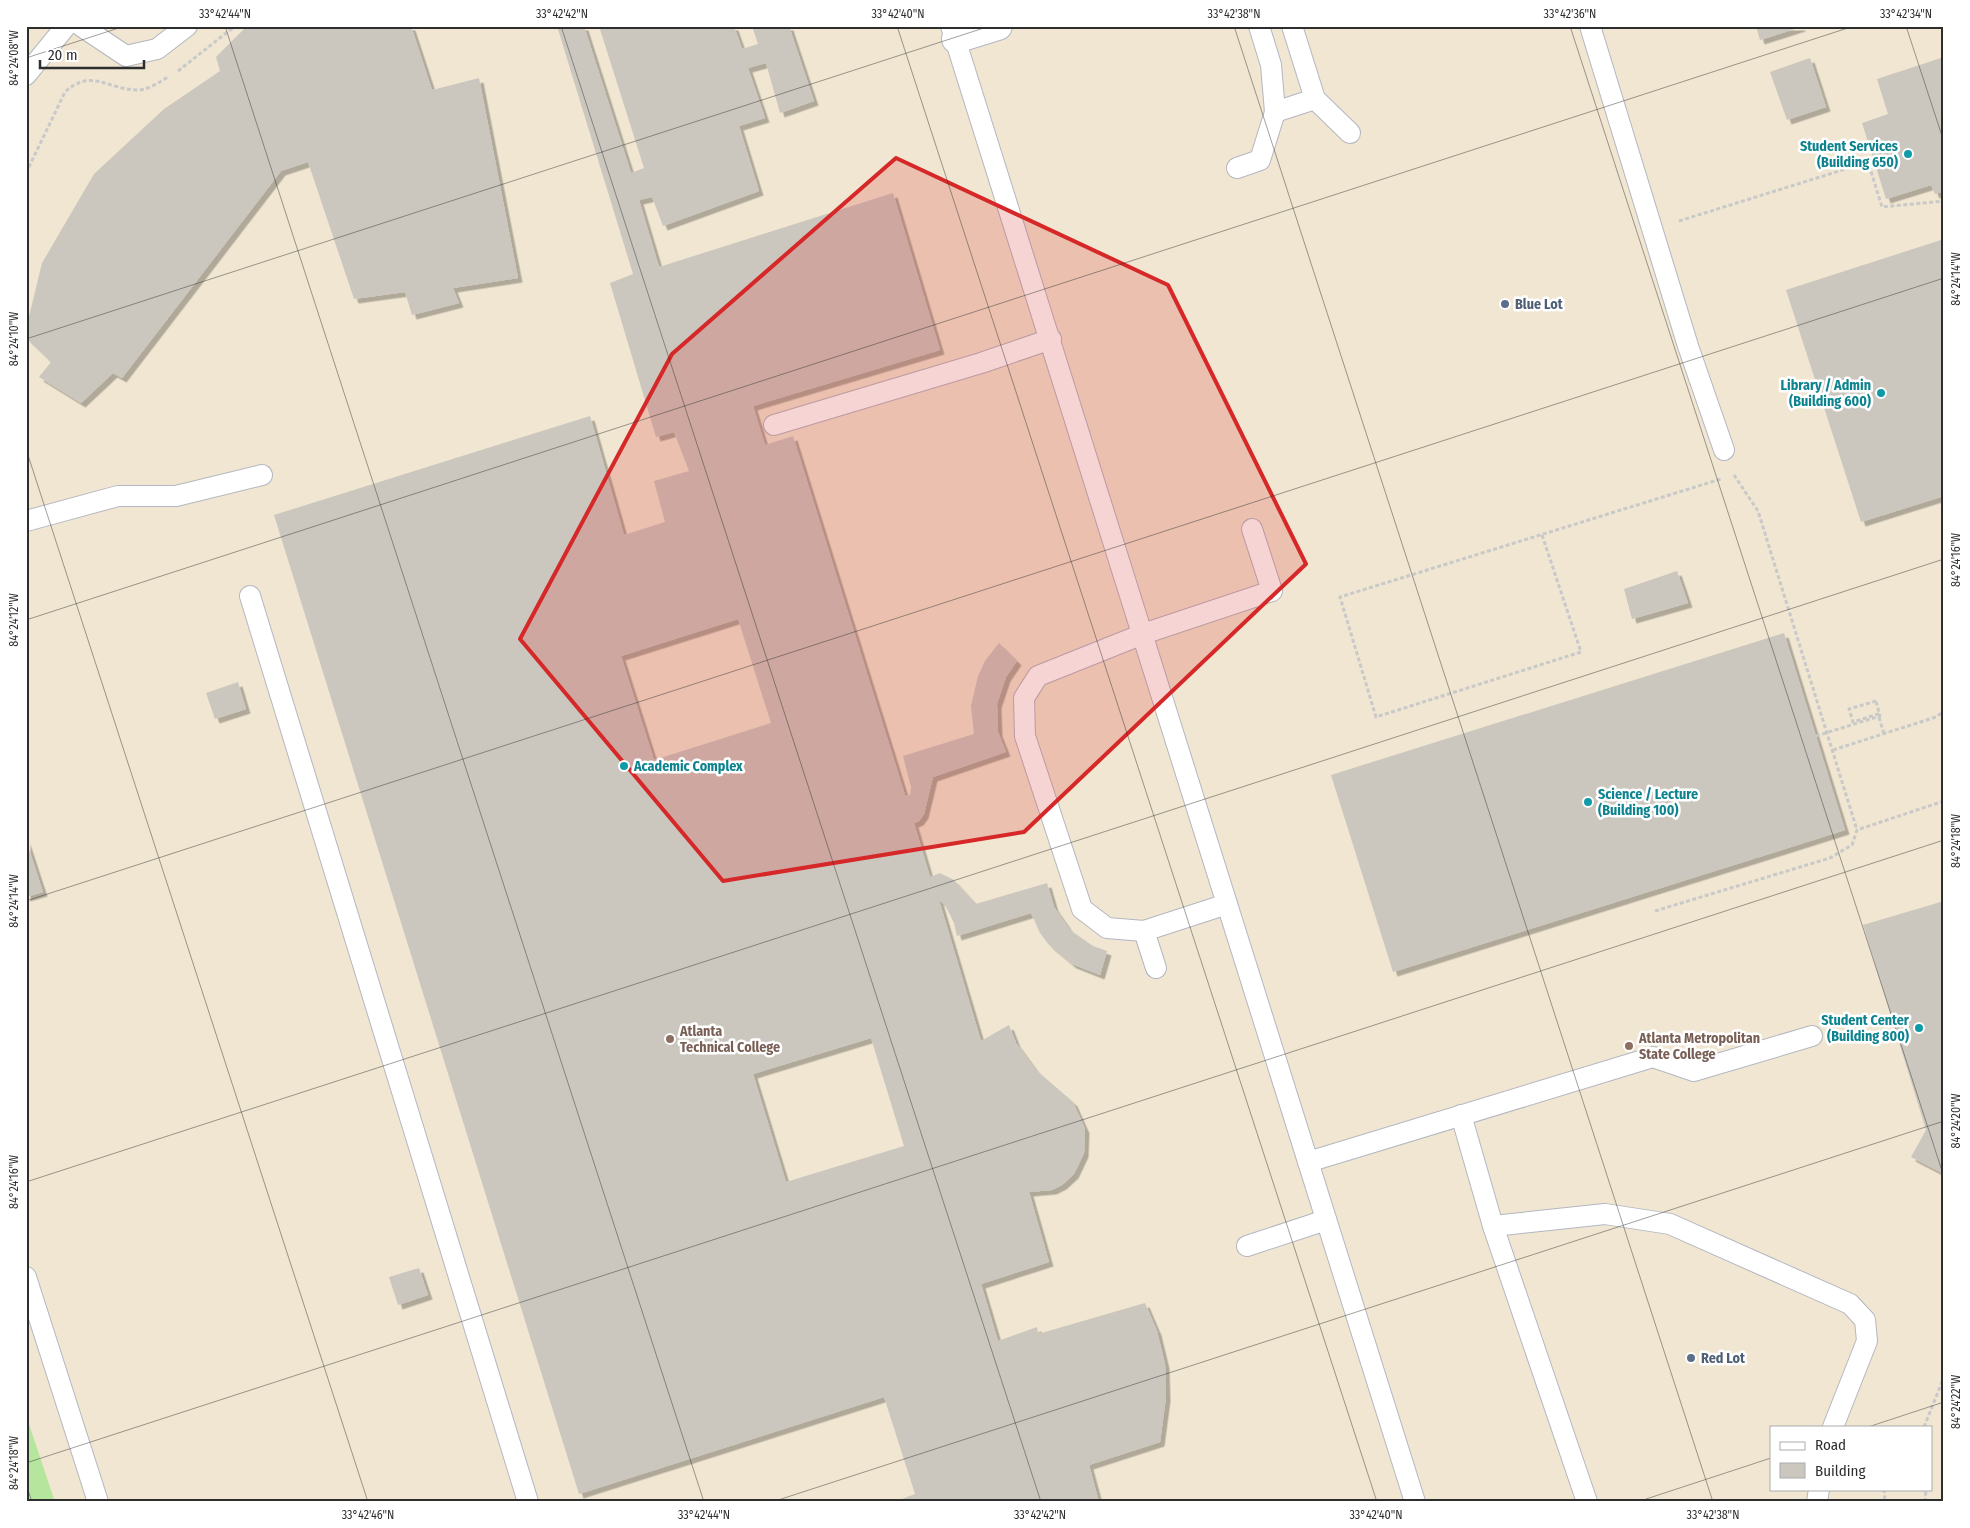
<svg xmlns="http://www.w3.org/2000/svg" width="1970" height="1528" font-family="'Fira Sans Condensed',sans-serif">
  <defs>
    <filter id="shadow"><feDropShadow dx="4.5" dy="4.5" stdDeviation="0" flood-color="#0004"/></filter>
  </defs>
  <rect width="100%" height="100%" fill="#efe9e1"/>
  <path fill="#f0e6d1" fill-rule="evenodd" d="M26 26H1944V1502H55L26 1415ZM1771 1427H1931V1489H1771Z"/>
  <path fill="#b6e59e" d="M26 1415 55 1502H26Z"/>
  <g fill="#cbc7bf" fill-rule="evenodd" filter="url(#shadow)">
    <path d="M247 26H411L432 90 479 78 518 278 453 288 459 303 412 315 405 292 354 299 308 162 281 171 122 378 113 373 81 403 39 377 51 362 26 338V329L42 263 94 174 164 109 220 71 216 57Z"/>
    <path d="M557 26H584L631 173 644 168 599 26H734L742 49 758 44 752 26H789L814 101 780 113 766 63 748 68 765 118 739 126 759 191 663 226 652 197 639 200 659 267 893 193 940 350 753 406 765 445 793 436 905 795H910L911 787 903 756 974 734 971 706 978 676 985 661 999 643 1017 661 1006 677 997 704 998 732 1006 752 933 777 924 814 919 821 914 823 930 877 940 873 954 880 976 904 1047 883 1054 907 1070 930 1093 946 1107 951 1100 975 1072 964 1049 945 1040 933 1031 913 957 936 954 923 945 905 939 900 981 1041 1009 1025 1016 1043 1036 1070 1073 1102 1085 1129 1084 1153 1074 1174 1062 1185 1052 1190 1029 1192 1049 1262 981 1284 998 1341 1037 1327 1038 1334 1145 1303 1157 1331 1165 1364 1166 1397 1160 1442 1089 1465 1099 1502H894L915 1494 884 1397 579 1494 274 515 590 416 624 535 665 522 654 481 689 471 674 432 656 437 610 283 633 274ZM738 619 771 723 654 760 621 656ZM871 1038 904 1146 786 1182 753 1074Z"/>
    <path d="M1756 26H1801V27L1760 40Z"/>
    <path d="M1944 57V191L1935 194 1931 185 1886 199 1862 123 1888 114 1877 79Z"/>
    <path d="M1810 58 1826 107 1787 120 1770 72Z"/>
    <path d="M1944 239V496L1861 522 1786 290Z"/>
    <path d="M1677 571 1688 603 1632 619 1624 589Z"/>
    <path d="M1784 633 1845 830 1393 972 1331 775Z"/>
    <path d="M238 682 246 709 215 719 206 693Z"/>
    <path d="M26 840 43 892 26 897Z"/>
    <path d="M1944 901V1174L1911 1157 1926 1130 1863 925Z"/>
    <path d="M419 1268 428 1295 398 1305 389 1277Z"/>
  </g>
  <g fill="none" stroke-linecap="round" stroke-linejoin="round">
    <defs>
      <g id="service">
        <path d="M81 26 126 56 157 49 187 26"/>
        <path d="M951 26 1415 1502"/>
        <path d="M1292 26 1315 99"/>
        <path d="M1590 26 1688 346 1724 450"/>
        <path d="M26 75 66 26"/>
        <path d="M1275 112 1315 99 1350 133"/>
        <path d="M1237 168 1260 160 1275 112 1271 65 1259 26"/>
        <path d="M774 425 981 363 1051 339"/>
        <path d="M26 521 118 496H176L262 475"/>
        <path d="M250 596 528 1502"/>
        <path d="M1227 904 1144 931 1107 928 1082 909 1025 736 1024 698 1038 676 1143 634 1272 591 1252 529"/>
        <path d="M1144 931 1156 968"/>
        <path d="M1461 1115 1493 1226 1587 1502"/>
        <path d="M1308 1162 1653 1057 1694 1071 1812 1036"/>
        <path d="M1493 1226 1605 1214 1670 1224 1850 1304 1865 1320 1867 1341 1833 1427"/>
        <path d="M1247 1246 1326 1220"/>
        <path d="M26 1277 98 1502"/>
        <path d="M1817 1502 1819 1489"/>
      </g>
      <path id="minor" d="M956 39 998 26"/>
    </defs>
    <use href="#service" stroke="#b4b7c1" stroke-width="22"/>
    <use href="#minor" stroke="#b4b7c1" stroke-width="30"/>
    <g stroke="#c9c9c9" stroke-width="3" stroke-dasharray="4 2.5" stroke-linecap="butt">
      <path d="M178 71 235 26"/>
      <path d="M26 173 65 92C91 68 107 89 136 90 146 91 160 82 168 77"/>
      <path d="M1679 221 1868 162 1882 207 1944 201"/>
      <path d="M1734 475 1758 511 1857 830"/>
      <path d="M1542 535 1581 652 1376 717 1340 597 1721 479"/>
      <path d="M1876 701 1849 709 1853 722 1878 714 1884 734"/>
      <path d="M1833 750 1936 717 1944 711"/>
      <path d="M1655 911 1830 858 1852 845 1857 830 1944 801"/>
      <path d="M1924 1427 1944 1377"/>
      <path d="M1884 1489 1885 1502"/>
      <path d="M1925 1502 1926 1489"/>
    </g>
    <use href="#service" stroke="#fff" stroke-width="20"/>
    <use href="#minor" stroke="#fff" stroke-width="28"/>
    <path stroke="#c9c9c9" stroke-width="3" stroke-dasharray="4 2.5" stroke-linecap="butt" d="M1816 736 1880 716 1876 701"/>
  </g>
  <path fill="#d62828" fill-opacity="0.2" stroke="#d62828" stroke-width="4" stroke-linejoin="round" d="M896 158 1168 285 1306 564 1024 832 723 881 520 639 672 354Z"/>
  <path fill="none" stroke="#2e2e2e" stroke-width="1" stroke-opacity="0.45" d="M225 26 704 1502M561 26 1041 1502M897 26 1377 1502M1234 26 1713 1502M1570 26 1944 1177M1906 26 1944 142M26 58 125 26M26 339 990 26M26 449 368 1502M26 620 1854 26M26 901 1944 278M26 1182 1944 559M1868 1427 1944 1402M26 1463 1944 840M26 1484 32 1502M772 1502 1944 1121M1637 1502 1771 1458"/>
  <g fill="#0f9aa8" stroke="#fff" stroke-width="2">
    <circle cx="1908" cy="154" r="5"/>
    <circle cx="1881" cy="393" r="5"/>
    <circle cx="624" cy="766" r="5"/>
    <circle cx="1588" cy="802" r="5"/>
    <circle cx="1919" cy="1028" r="5"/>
  </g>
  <g fill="#5c6f8a" stroke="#fff" stroke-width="2">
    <circle cx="1505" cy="304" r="5"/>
    <circle cx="1691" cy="1358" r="5"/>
  </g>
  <g fill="#8d6e63" stroke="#fff" stroke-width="2">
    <circle cx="670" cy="1039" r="5"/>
    <circle cx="1629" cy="1046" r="5"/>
  </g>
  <g text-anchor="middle" stroke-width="5" stroke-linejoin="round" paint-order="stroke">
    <g font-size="14" font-weight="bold" fill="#0d838f" stroke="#fff" text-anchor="end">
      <text x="1898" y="151">Student Services<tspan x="1898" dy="16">(Building 650)</tspan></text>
      <text x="1871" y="390">Library / Admin<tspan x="1871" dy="16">(Building 600)</tspan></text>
      <text x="634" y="771" text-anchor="start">Academic Complex</text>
      <text x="1598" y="799" text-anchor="start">Science / Lecture<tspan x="1598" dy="16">(Building 100)</tspan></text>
      <text x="1909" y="1025">Student Center<tspan x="1909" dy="16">(Building 800)</tspan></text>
    </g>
    <g font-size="14" font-weight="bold" fill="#4e5e75" stroke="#fff" text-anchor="start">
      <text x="1515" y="309">Blue Lot</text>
      <text x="1701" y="1363">Red Lot</text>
    </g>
    <g font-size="14" font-weight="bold" fill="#785e54" stroke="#fff" text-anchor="start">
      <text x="680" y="1036">Atlanta<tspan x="680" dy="16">Technical College</tspan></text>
      <text x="1639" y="1043">Atlanta Metropolitan<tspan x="1639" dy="16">State College</tspan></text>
    </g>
  </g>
  <rect width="1970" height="1528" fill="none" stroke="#ffffff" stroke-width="55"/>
  <rect x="1770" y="1426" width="162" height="65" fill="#ffffff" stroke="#ababab"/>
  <rect x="1780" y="1442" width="25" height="8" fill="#ffffff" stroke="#ababab"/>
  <text x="1815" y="1450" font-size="15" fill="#2e2e2e">Road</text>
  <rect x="1780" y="1463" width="25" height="15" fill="#cbc7bf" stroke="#ababab"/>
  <text x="1815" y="1476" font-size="15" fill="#2e2e2e">Building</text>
  <path d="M40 60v8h104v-8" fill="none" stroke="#2e2e2e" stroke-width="2.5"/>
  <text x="48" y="60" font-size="15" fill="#2e2e2e" stroke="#ffffff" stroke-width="4" paint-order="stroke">20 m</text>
  <rect x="28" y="28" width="1914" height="1472" fill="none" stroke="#2e2e2e" stroke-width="2"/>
  <g font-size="12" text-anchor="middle" fill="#2e2e2e">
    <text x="225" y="18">33°42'44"N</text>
    <text x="562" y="18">33°42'42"N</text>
    <text x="898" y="18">33°42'40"N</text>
    <text x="1234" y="18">33°42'38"N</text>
    <text x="1570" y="18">33°42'36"N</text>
    <text x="1906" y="18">33°42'34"N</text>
    <text transform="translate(14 58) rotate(-90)" y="4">84°24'08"W</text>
    <text transform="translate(1956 279) rotate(-90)" y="4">84°24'14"W</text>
    <text transform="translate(14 339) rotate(-90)" y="4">84°24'10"W</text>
    <text transform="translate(1956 560) rotate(-90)" y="4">84°24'16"W</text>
    <text transform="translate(14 620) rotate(-90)" y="4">84°24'12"W</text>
    <text transform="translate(1956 841) rotate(-90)" y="4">84°24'18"W</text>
    <text transform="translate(14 901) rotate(-90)" y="4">84°24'14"W</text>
    <text transform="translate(1956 1121) rotate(-90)" y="4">84°24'20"W</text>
    <text transform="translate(14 1182) rotate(-90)" y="4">84°24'16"W</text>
    <text transform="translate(1956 1402) rotate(-90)" y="4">84°24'22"W</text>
    <text transform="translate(14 1463) rotate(-90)" y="4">84°24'18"W</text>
    <text x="368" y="1519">33°42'46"N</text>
    <text x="704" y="1519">33°42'44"N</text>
    <text x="1040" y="1519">33°42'42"N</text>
    <text x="1376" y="1519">33°42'40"N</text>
    <text x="1713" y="1519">33°42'38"N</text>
  </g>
</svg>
